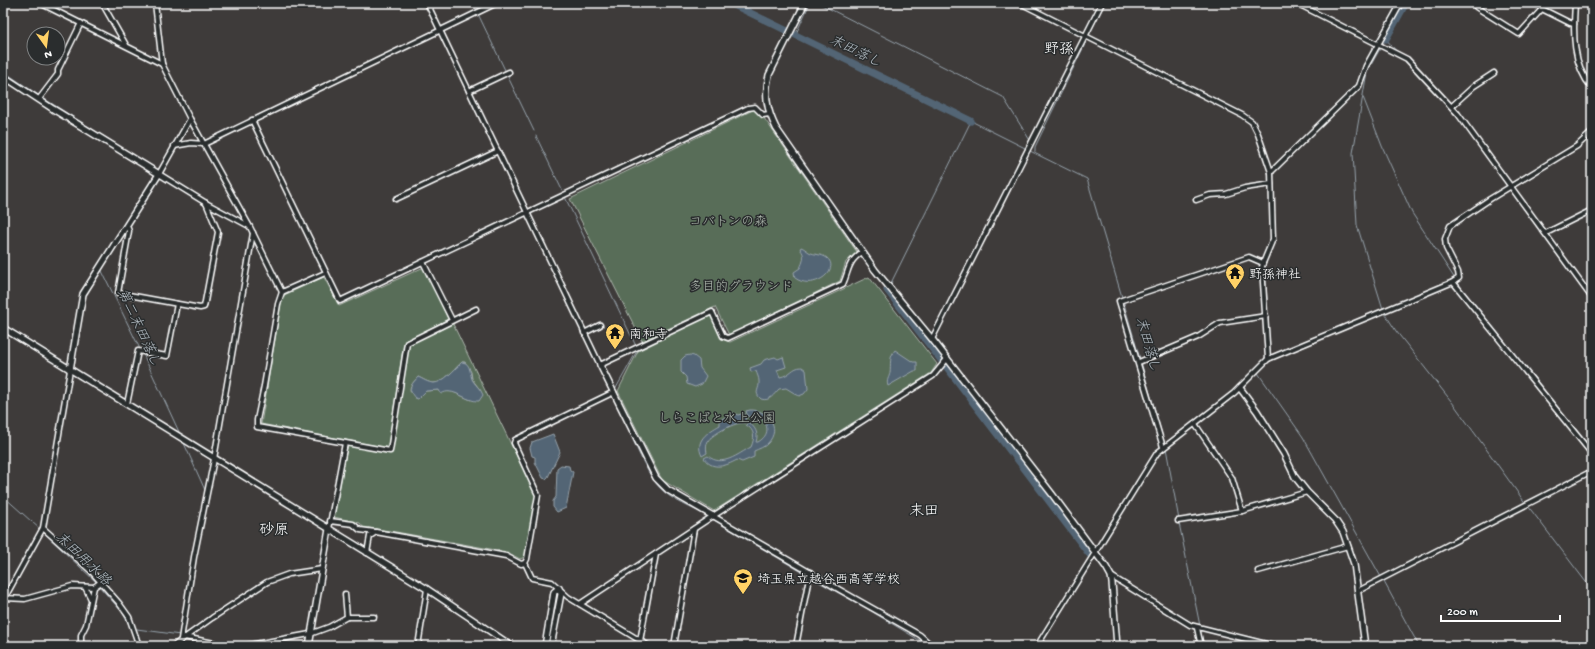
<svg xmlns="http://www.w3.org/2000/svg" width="1595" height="649" font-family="'Gochi Hand','Klee One',sans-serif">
  <rect width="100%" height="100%" fill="#3e3b3a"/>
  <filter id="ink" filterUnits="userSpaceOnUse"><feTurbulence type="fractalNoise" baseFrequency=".025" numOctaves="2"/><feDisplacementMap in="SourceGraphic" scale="8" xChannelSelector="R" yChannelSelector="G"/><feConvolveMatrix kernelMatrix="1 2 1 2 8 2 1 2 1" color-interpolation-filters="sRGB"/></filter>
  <g filter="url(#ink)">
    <g fill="#586d58" stroke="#acb6ac" fill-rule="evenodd">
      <path d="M757 108 857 252 846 262 840 281 729 335 715 307 642 341 570 199Z"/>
      <path d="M424 267 448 319 404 342 388 448 261 424 282 296 324 277 339 306Z"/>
      <path d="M869 277 937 364 931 373 714 511 662 480 618 391 638 351 708 316H711L721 339 730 342Z"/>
      <path d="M452 322 536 496 525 557 520 559 507 552 396 532 363 527 360 523 334 517 347 447 350 445 392 453 409 343ZM462 362H465L471 372 472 379 481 391 471 400 453 392 439 390 426 391 418 399C406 390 409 387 418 377 423 379 428 383 434 383 444 383 455 368 462 362Z"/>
    </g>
    <g fill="#526575" stroke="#97a3ac">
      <path d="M801 247C804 248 806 250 809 252 814 255 822 254 827 258 841 269 814 292 795 278L794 272 800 268C803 262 806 255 800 249Z"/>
      <path d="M895 350 913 362H917V371H914L888 386C886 380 889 378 890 373 891 364 889 357 895 350Z"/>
      <path d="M690 355 694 356 699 360 700 368 706 376 702 384 695 387 687 384 686 377 681 372V360L685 356Z"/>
      <path d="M775 357 778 359 783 357 786 367 777 370 780 377C791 375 792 367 802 367L806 370 808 389 804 394 799 396 786 388 779 389C774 394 770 402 761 399 753 392 760 390 759 381 759 378 757 374 756 371L751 372 750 368 761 364 764 360Z"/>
      <path d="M462 362C472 363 469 375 473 381 476 386 481 389 483 395L479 401C466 402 453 386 441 394L439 390 426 391 418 399 415 398C407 389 411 385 418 377 423 379 428 383 434 383 443 383 456 368 462 362Z"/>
      <path d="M750 410C768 409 782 428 768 443 765 447 758 449 754 451V457L742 462 737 460C726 466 712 471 704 458L708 456C722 468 738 454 751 447 755 438 755 430 746 425L748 422C755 427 759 433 756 442H758C770 435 769 425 760 417H748L746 411Z"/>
      <path d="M733 413 738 415 744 413 746 417 745 423C737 421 712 434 708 441 706 445 706 449 707 453L702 456C694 440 708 432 720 425V420Z"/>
      <path d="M553 434 560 452 548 477 546 479 543 478 535 462V457L532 456 530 448 532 442Z"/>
      <path d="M561 465 569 466 570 470 573 472 566 508 557 512 553 507V501L556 497 557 468Z"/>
    </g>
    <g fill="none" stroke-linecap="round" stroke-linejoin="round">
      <g stroke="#97a3ac" stroke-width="1">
        <path d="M473 3 476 9"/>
        <path d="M818 3 1003 97 1031 142"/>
        <path d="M479 16 505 70"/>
        <path d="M1089 35 1105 3"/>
        <path d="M795 36 810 3"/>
        <path d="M1376 42 1398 3"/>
        <path d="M1383 44 1386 39 1397 52"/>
        <path d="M1381 47 1367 72 1353 153 1357 225 1383 309"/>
        <path d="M1403 59 1448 106"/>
        <path d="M1367 60 1375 45"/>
        <path d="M3 71 40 96"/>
        <path d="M508 77 534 131"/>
        <path d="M1359 80 1364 66"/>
        <path d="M1363 97 1382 146 1412 213 1455 279"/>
        <path d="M43 98 135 156"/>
        <path d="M1453 111 1507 186"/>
        <path d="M536 136 562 190"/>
        <path d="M1030 151 1087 179 1122 297"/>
        <path d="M1035 152V147L1088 38"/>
        <path d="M1284 157 1357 85"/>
        <path d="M1273 185 1274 172"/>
        <path d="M1509 189 1592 303"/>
        <path d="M565 197 635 344"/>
        <path d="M129 227 143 204"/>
        <path d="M1274 241 1275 232"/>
        <path d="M106 262 126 231"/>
        <path d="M1265 264 1270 357"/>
        <path d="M101 269 140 349"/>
        <path d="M1457 282 1592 449"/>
        <path d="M891 283 971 121 1027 149"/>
        <path d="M1123 300 1140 359"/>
        <path d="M1384 312 1396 331 1455 406 1526 504"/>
        <path d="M143 354 180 434"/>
        <path d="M1271 360 1258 373 1303 437 1381 577"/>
        <path d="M1141 362 1165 445"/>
        <path d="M615 390 638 349"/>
        <path d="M621 412C631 434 644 470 659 487 672 501 693 508 709 517"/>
        <path d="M183 441 205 490 204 501"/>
        <path d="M1166 448 1179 520"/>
        <path d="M3 496 41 530"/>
        <path d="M1528 506 1592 590"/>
        <path d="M712 519 807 575"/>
        <path d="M1179 523 1200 626"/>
        <path d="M43 532 96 582"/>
        <path d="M810 577 871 611 929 646"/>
        <path d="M1383 580 1419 646"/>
        <path d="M98 585 122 612 132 630"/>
        <path d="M1200 629 1204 646"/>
        <path d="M135 631 137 629 180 635V632"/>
        <path d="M134 639 136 646"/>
      </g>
      <g stroke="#526575" stroke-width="7">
        <path d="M730 3 971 121"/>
        <path d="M1386 39 1406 3"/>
        <path d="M887 290 941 360"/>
        <path d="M945 365 970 398"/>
        <path d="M972 401 1011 452"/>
        <path d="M1014 455 1089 554"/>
      </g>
      <defs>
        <g id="minor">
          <path d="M40 3 162 64"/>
          <path d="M102 3 126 45"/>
          <path d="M155 3 162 64 190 119 250 227 282 292"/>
          <path d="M427 3 600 365 712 312 723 336 728 338 843 284C850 268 847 263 862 252"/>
          <path d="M1020 3 1242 115 1252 122 1258 134 1271 172 1273 239 1263 263 1262 267 1268 359"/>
          <path d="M1473 3 1476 7 1519 34 1542 9 1570 23 1574 24"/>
          <path d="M1575 3C1573 32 1572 65 1592 88"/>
          <path d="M1302 6 1407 59 1458 114 1592 298"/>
          <path d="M469 91 509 72"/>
          <path d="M39 99 58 74V70L81 23"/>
          <path d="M1452 106 1474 86 1494 73"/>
          <path d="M190 119 159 174 206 203 249 226"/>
          <path d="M252 120 340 301 748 108 755 107 763 115 769 114"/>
          <path d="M174 146 191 143 204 144 497 3"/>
          <path d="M1271 172 1359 86 1366 66 1401 3"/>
          <path d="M396 199 498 151"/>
          <path d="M1196 200 1210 195 1226 194 1245 188 1271 184"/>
          <path d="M127 226 129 231 118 293 200 308 204 307 218 232 206 203"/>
          <path d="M1546 233 1592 210"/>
          <path d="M423 262 452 320"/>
          <path d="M325 273 282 292 278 304 264 386 257 420V427L390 451 407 343 476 309"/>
          <path d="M1453 282 1592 454"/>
          <path d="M584 333 600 325"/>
          <path d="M932 339 1102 3"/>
          <path d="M1139 362 1198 337 1220 323 1266 316"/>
          <path d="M127 404 138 351 167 356 177 304"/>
          <path d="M1195 424 1232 478 1242 511"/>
          <path d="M1163 447 1119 301 1249 257 1263 263"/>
          <path d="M713 516 840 590 920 635 932 646"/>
          <path d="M330 521 353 524 360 530 375 532"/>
          <path d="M1178 521 1242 511 1307 492"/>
          <path d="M43 528 91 571 119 603 129 617 139 646"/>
          <path d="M329 529 345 443"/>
          <path d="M367 553 370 536 376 532 506 556 521 564 525 563 527 559 538 495 514 443 515 440 614 392"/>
          <path d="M525 563 532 578 552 582 568 597 649 646"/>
          <path d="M1258 571 1348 546"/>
          <path d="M1111 576 1190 625 1274 646"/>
          <path d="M85 587 91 599"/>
          <path d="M1358 591 1592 471"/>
          <path d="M345 594 347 617"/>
          <path d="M5 598 25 599 72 586 94 587"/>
          <path d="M3 601 43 528 70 370"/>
          <path d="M580 604 713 516 933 376 947 359"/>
          <path d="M1197 628 1201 646"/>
          <path d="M184 637 214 643 220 646"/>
          <path d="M181 639 194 557 214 459 253 233"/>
          <path d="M640 641 656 554"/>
          <path d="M81 646V635L86 625 94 587 101 582"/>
          <path d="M173 646 212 618 267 582 289 574 322 569"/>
          <path d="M244 646 310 634 329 627 347 617H374"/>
          <path d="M418 646 427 589"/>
          <path d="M674 646 694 529"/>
          <path d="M796 646 810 572"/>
          <path d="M1037 646 1157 453 1234 393 1268 359 1453 282 1459 278 1458 272 1446 248 1445 239 1450 226 1490 199 1577 146 1592 132"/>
        </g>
        <g id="tertiary">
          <path d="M805 3 769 75C764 95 767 110 776 128L875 270 932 339 1052 494 1106 567 1111 576 1112 583 1117 646"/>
          <path d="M3 76 53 109 159 174 83 294 70 370"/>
          <path d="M3 328 427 589 512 646"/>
          <path d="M600 365 656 478 668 490 713 516"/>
          <path d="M1240 388 1257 411 1284 454 1295 477 1307 492 1335 520 1343 532 1354 564 1365 646"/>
          <path d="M309 646 329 529"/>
          <path d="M545 646 554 592 559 588 561 594 551 646"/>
        </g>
      </defs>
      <use href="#minor" stroke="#fff" stroke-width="7"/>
      <use href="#tertiary" stroke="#fff" stroke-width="8"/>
      <use href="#minor" stroke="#2a2d2e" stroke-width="4"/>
      <use href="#tertiary" stroke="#2a2d2e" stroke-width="5"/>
    </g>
  </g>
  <defs>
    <symbol id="temple-pin" viewBox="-11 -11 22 30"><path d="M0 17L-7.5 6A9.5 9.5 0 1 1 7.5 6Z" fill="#ffd166" stroke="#2a2d2e"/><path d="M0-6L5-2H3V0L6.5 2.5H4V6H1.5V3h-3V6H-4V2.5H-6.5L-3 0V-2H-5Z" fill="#111"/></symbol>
    <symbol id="school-pin" viewBox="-11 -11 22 30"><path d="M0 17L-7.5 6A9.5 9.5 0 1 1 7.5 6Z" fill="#ffd166" stroke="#2a2d2e"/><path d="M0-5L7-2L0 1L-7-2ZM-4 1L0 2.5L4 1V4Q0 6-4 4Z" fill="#111"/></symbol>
  </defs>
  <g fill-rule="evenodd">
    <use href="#temple-pin" x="1224" y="262" width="22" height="30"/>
    <use href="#temple-pin" x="604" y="322" width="22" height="30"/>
    <use href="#school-pin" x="732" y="567" width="22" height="30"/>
  </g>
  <g text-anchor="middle" stroke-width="3" stroke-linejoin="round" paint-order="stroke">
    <g font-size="13" fill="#acb6ac" stroke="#2a2d2e">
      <text x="728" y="225">コバトンの森</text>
      <text x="741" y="290">多目的グラウンド</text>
      <text x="717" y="422">しらこばと水上公園</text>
    </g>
    <g font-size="13" fill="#fff" stroke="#2a2d2e" text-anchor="start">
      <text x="1249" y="278">野孫神社</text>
      <text x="629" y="338">南和寺</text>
      <text x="757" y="583">埼玉県立越谷西高等学校</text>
    </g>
    <g font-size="14" font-style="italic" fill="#b1bac1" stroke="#2a2d2e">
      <text transform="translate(856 50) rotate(26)" y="5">末田落し</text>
      <text transform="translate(140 327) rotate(65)" y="5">第二末田落し</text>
      <text transform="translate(1149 344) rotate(74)" y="5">末田落し</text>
      <text transform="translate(84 558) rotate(44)" y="5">末田用水路</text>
    </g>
    <g font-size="15" fill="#fff" stroke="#2a2d2e">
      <text x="1059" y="53">野孫</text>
      <text x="924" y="515">末田</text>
      <text x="274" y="534">砂原</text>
    </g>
  </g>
  <rect width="1595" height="649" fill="none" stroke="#2a2d2e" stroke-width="16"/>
  <rect x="8" y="8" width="1579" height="633" fill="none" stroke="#fff" stroke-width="1.5" filter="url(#ink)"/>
  <g transform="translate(46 46) rotate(166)"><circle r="19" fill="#2a2d2e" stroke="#7f8182"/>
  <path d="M0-3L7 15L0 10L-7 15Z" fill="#ffd166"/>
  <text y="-6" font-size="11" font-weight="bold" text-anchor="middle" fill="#ffffff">N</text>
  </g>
  <path d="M1441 615v6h119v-6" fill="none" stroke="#ffffff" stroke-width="2"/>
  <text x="1447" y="615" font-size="12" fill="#ffffff" stroke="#2a2d2e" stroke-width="3" paint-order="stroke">200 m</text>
</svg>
